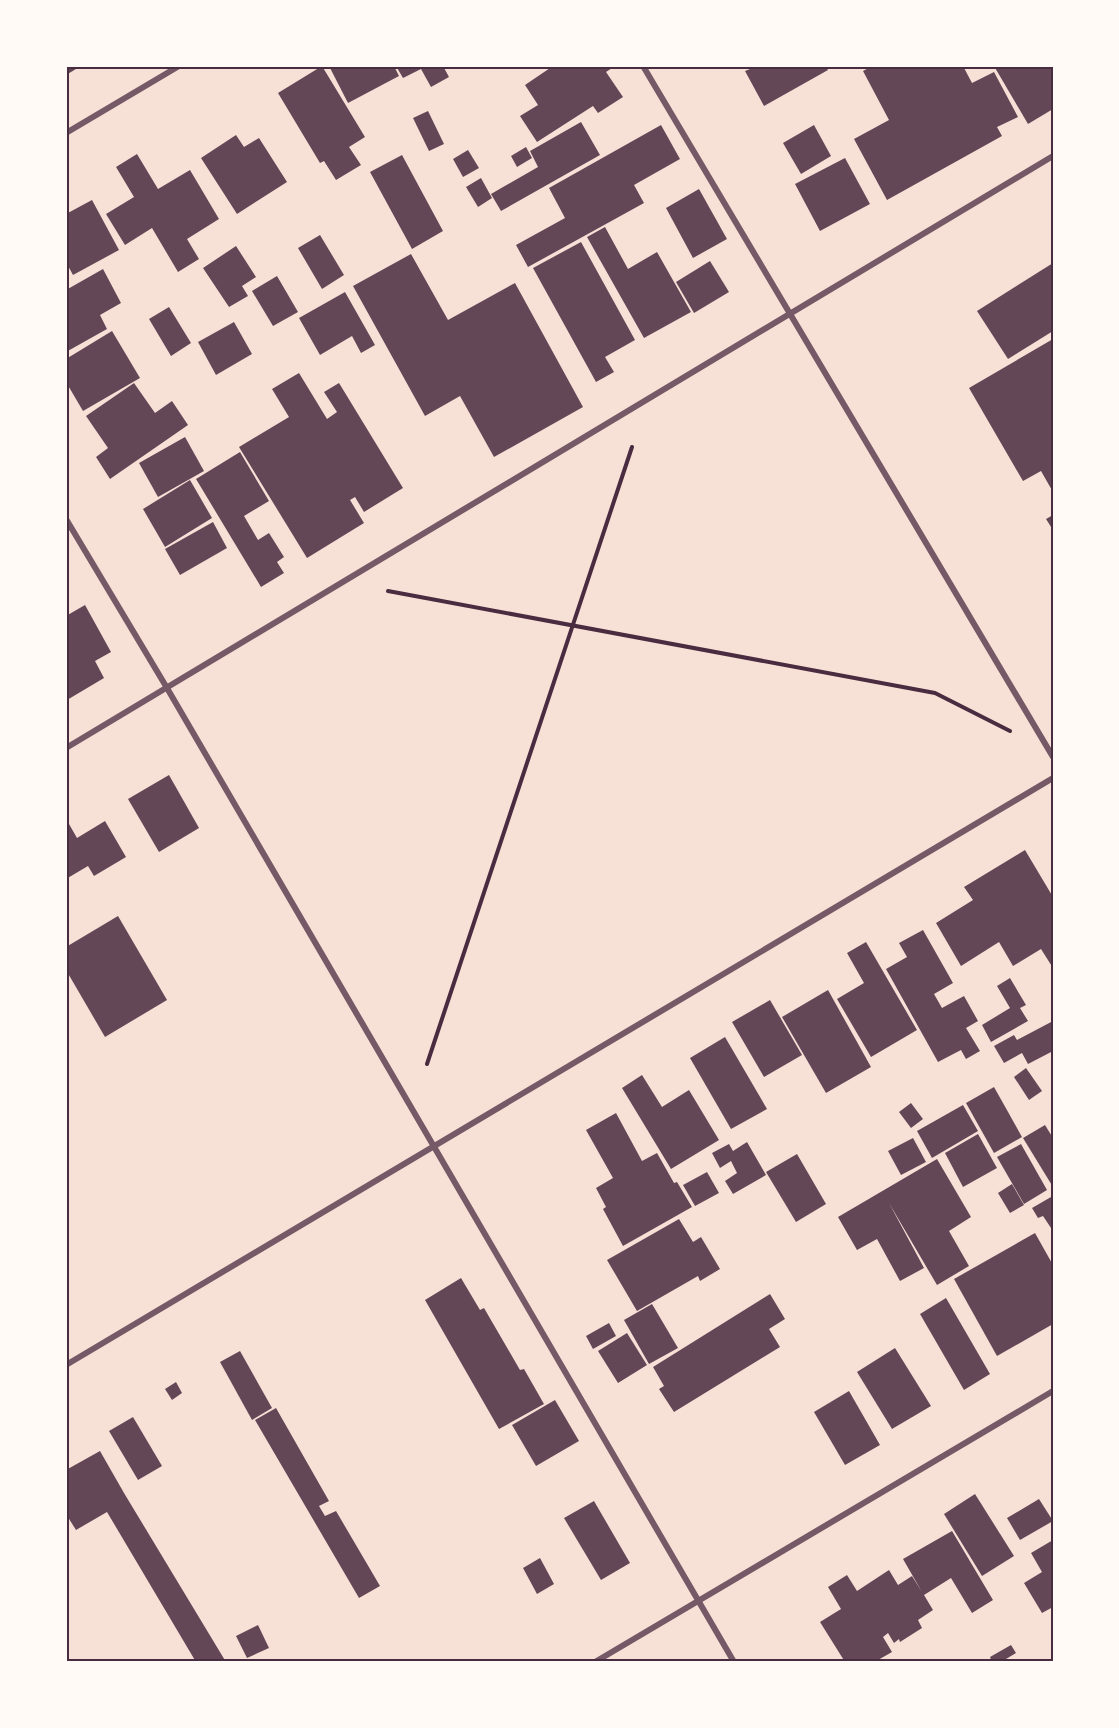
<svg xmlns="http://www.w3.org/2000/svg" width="1119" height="1728" font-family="'Noto Sans',sans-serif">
  <rect width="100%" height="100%" fill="#f7e1d7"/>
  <g fill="#644757">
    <path d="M66 66H81L66 75Z"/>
    <path d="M322 66 365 137 349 147 361 165 336 180 324 161 320 163 278 93Z"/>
    <path d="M329 66H394L399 76 348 103Z"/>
    <path d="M396 66H443L449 77 431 87 421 69 403 78Z"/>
    <path d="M553 66H615L606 72 623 97 598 113 593 106 537 142 520 116 538 105 525 85Z"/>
    <path d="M748 66H826L828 70 764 106 745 71 750 69Z"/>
    <path d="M872 66H963L972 83 994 72 1018 117 997 127 1002 136 887 200 854 139 889 120 863 71Z"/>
    <path d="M994 66H1053V109L1028 124Z"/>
    <path d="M428 111 444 144 429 151 413 118Z"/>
    <path d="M581 122 600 155 501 211 491 194 538 167 530 151Z"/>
    <path d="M661 125 680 159 634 185 644 203 528 267 516 245 565 218 549 188Z"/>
    <path d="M814 125 831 156 801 174 783 143Z"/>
    <path d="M236 135 244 147 259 138 287 182 237 214 201 158Z"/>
    <path d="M526 147 532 158 517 167 511 156Z"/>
    <path d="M468 150 479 168 463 177 453 159Z"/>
    <path d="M137 154 158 189 190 170 219 219 187 239 199 259 178 272 152 228 125 245 106 214 134 197 116 167Z"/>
    <path d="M402 155 443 231 412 249 370 172Z"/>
    <path d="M845 158 870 204 820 231 795 184Z"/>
    <path d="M481 178 492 198 478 207 466 187Z"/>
    <path d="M699 189 727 239 693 258 666 208Z"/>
    <path d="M92 200 119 250 73 275 66 262V214Z"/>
    <path d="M605 227 628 269 657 252 691 312 644 338 587 237Z"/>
    <path d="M320 235 344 275 322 289 298 248Z"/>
    <path d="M581 242 635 340 605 357 614 372 596 382 533 268Z"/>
    <path d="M236 246 256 277 242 286 248 296 229 307 203 268Z"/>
    <path d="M411 254 448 320 515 283 583 407 494 457 460 396 425 416 353 286Z"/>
    <path d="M710 261 729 292 694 313 676 282Z"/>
    <path d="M1053 263V331L1008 359 977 311Z"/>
    <path d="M103 269 121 303 100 315 107 329 66 352V290Z"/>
    <path d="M277 276 298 312 273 326 252 291Z"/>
    <path d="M345 292 375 345 361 353 352 336 320 355 299 318Z"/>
    <path d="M169 307 191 343 171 356 149 319Z"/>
    <path d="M234 322 252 354 216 375 198 342Z"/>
    <path d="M112 331 140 378 83 411 66 382V359Z"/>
    <path d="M1053 339V492L1041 471 1023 481 969 388Z"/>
    <path d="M299 373 327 419 337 412 324 392 339 383 403 488 364 512 355 497 350 500 364 523 307 558 239 447 289 417 272 389Z"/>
    <path d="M134 383 155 413 172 401 188 425 110 479 96 457 108 448 86 416Z"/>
    <path d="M185 437 204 471 158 497 139 463Z"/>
    <path d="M240 452 269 501 244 516 258 540 269 533 284 557 277 562 284 573 261 587 196 479Z"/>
    <path d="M190 480 212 518 165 547 143 509Z"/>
    <path d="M1053 515V530L1046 519Z"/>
    <path d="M213 522 227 548 180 575 165 549Z"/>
    <path d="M85 605 111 652 95 661 104 678 67 700 66 624 69 623 66 616Z"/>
    <path d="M169 775 199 828 159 852 128 799Z"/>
    <path d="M105 821 126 857 94 876 88 866 66 879V826L69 824 77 838Z"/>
    <path d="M1025 850 1053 897V968L1041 949 1013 966 999 942 961 966 936 923 973 900 964 887Z"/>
    <path d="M118 916 167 1000 105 1037 66 970V947Z"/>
    <path d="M923 930 953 983 934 994 942 1008 964 996 978 1021 966 1028 980 1051 966 1059 961 1050 938 1062 886 969 907 957 899 943Z"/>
    <path d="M866 942 917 1030 871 1057 837 999 864 983 847 953Z"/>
    <path d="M1010 978 1026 1005 1020 1008 1028 1021 991 1042 982 1025 1010 1008 997 986Z"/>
    <path d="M828 990 871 1067 826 1093 782 1017Z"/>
    <path d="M770 1000 802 1055 764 1077 732 1022Z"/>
    <path d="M1053 1021V1051L1028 1064 1022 1053 1004 1063 994 1046 1014 1035 1017 1040Z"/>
    <path d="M725 1037 767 1109 731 1129 690 1058Z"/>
    <path d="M1026 1068 1042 1091 1029 1100 1014 1077Z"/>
    <path d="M642 1075 662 1107 689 1090 719 1140 671 1169 622 1088Z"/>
    <path d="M994 1087 1022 1137 994 1153 966 1103Z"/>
    <path d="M911 1103 923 1119 911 1128 899 1112Z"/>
    <path d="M963 1105 978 1131 932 1158 917 1131Z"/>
    <path d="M616 1113 642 1161 657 1153 674 1183 677 1182 692 1207 623 1246 603 1209 606 1207 596 1188 613 1178 586 1130Z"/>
    <path d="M1045 1125 1053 1138V1187L1023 1138Z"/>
    <path d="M978 1134 997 1168 963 1187 945 1153Z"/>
    <path d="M913 1138 926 1162 901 1175 888 1151Z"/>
    <path d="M747 1142 766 1175 733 1194 725 1181 737 1173 731 1161 720 1168 712 1153 729 1144 733 1151Z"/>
    <path d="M1021 1144 1047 1190 1024 1204 997 1157Z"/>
    <path d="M797 1154 826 1204 796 1222 766 1172Z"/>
    <path d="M937 1159 971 1217 949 1231 969 1266 937 1285 889 1203 924 1268 900 1281 877 1239 857 1250 838 1217Z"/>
    <path d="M707 1172 719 1193 695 1206 683 1185Z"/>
    <path d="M1012 1184 1024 1205 1010 1213 998 1193Z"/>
    <path d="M1051 1197 1053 1201V1231L1043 1216 1038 1218 1032 1208Z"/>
    <path d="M679 1219 693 1242 701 1237 720 1269 700 1281 698 1276 637 1311 607 1260Z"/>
    <path d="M1035 1233 1053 1265V1324L997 1356 954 1279Z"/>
    <path d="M461 1278 480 1310 484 1308 520 1370 524 1369 544 1404 499 1429 425 1300Z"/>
    <path d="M770 1294 785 1319 769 1329 780 1347 674 1412 659 1389 664 1386 653 1367Z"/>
    <path d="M946 1298 990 1374 964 1390 920 1314Z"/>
    <path d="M652 1304 678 1348 649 1364 624 1320Z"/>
    <path d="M609 1323 616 1336 593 1349 586 1336Z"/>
    <path d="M627 1333 647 1365 618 1383 598 1351Z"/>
    <path d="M895 1348 931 1406 892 1429 857 1372Z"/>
    <path d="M240 1351 272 1408 252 1420 220 1362Z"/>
    <path d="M176 1382 182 1393 172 1400 165 1389Z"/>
    <path d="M849 1391 880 1445 845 1465 814 1412Z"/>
    <path d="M555 1400 579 1441 536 1466 512 1425Z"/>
    <path d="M276 1408 329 1501 319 1506 325 1516 336 1511 380 1586 359 1598 255 1420Z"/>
    <path d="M133 1417 162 1466 138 1480 109 1431Z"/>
    <path d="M100 1451 124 1493 226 1662H196L107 1512 76 1530 66 1514V1470Z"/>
    <path d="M975 1494 1014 1556 982 1576 944 1514Z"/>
    <path d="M1039 1499 1053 1521 1020 1540 1007 1518Z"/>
    <path d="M594 1501 630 1563 601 1580 564 1518Z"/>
    <path d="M952 1531 993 1600 972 1613 951 1578 924 1595 933 1610 918 1620 922 1628 900 1642 899 1639 894 1643 888 1633 883 1637 892 1652 878 1660 879 1662H845L820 1622 841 1609 828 1587 847 1575 857 1591 889 1570 898 1585 912 1576 922 1592 903 1559Z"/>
    <path d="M1053 1540V1607L1042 1613 1024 1583 1042 1572 1031 1553Z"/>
    <path d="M540 1558 554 1584 537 1594 523 1568Z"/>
    <path d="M258 1625 269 1648 247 1658 236 1636Z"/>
    <path d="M1011 1645 1016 1653 1001 1662H992L990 1657Z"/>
  </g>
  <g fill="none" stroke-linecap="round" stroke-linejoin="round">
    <g stroke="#4a2c40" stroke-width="4">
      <path d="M388 591 935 693 1010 731"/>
      <path d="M427 1064 632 447"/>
    </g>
    <g stroke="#755966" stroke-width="6">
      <path d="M643 66 1053 757"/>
      <path d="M66 133 179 66"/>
      <path d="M66 519 167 688 734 1662"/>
      <path d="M66 748 1053 156"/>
      <path d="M66 1365 1053 778"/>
      <path d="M595 1662 1053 1391"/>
    </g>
  </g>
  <rect width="1119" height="1728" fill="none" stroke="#fffaf5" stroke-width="135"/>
  <rect x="68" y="68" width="984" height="1592" fill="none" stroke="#4a2c40" stroke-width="2"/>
</svg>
